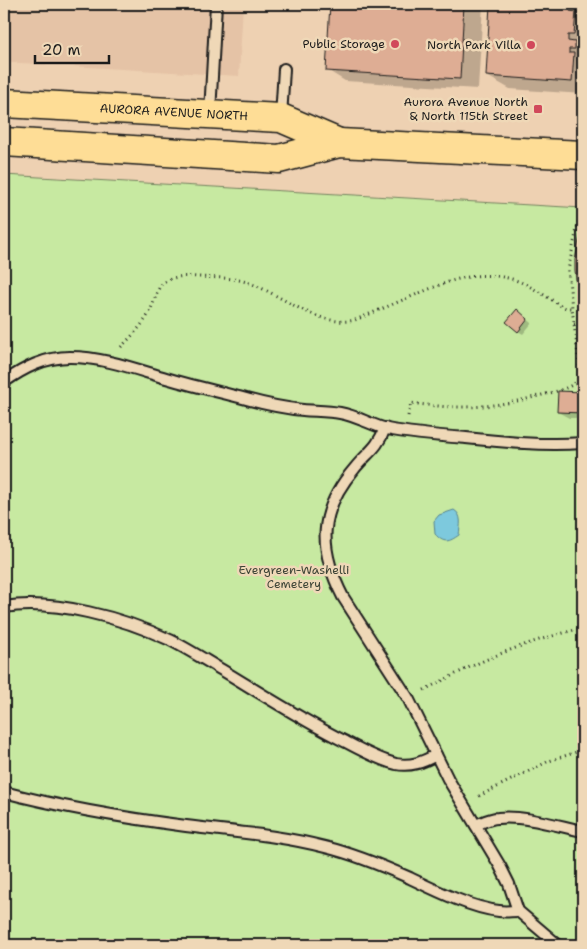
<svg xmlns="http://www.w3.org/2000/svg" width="587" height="949" font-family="'Shantell Sans',sans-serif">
  <rect width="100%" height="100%" fill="#eed1b2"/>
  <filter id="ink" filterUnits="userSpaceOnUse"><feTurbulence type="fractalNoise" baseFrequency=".02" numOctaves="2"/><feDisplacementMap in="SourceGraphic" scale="10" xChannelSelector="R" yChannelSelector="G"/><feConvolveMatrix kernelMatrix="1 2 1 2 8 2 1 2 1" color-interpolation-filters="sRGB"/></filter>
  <g filter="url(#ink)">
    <!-- built -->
    <polygon fill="#e5c3a6" points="4,4 243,4 239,76 4,62"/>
    <!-- green -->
    <polygon fill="#c7e9a1" stroke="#72825e" points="4,175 583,208 583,945 4,945"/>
    <!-- water -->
    <path fill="#7dc9dd" stroke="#568490" d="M454 510C463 515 460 526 459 535 449 542 444 544 435 534L434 521 439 515Z"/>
    <!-- shadow -->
    <g fill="#0003">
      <polygon points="331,4 483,4 478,89 345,81 327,70"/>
      <polygon points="492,4 583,4 583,94 510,89 487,76"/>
      <polygon points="583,228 583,306 580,305"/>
      <polygon points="522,314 532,323 523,334 518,331"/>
      <polygon points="559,392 583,393 583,418 569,418 558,412"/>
    </g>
    <!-- building -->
    <g fill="#dead94" stroke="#1c1c1c">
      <polygon points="330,4 464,4 460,79 326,71"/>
      <polygon points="490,4 571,4 570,11 576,12 574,35 568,35 568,41 575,42 575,49 569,49 569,53 574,53 572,82 486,76"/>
      <polygon points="582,226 583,226 583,305 579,305 575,270 575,260"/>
      <polygon points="517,309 528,319 518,332 506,322"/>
      <polygon points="580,334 583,334 583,360"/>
      <polygon points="558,391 583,392 583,413 557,412"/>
    </g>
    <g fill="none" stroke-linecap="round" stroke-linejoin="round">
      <!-- service casing -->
      <g stroke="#1c1c1c" stroke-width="14">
        <g id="service">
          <polyline points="210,113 216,4"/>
          <polyline points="281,117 284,69"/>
          <path d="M4 382C24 368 45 357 70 357 103 357 135 369 166 378 190 385 215 391 239 397 260 403 281 408 303 410 315 411 328 411 340 413 357 416 371 425 387 429 413 434 440 436 466 438 505 442 544 446 583 443"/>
          <path d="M385 428C378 448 367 453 355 468 318 511 318 548 343 597L408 698 448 779 500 866 509 884 518 911 558 945"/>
          <path d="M4 607C55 599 123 618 170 640 188 649 205 660 222 670 262 694 302 720 344 741 359 749 379 760 396 764 411 767 423 762 436 755"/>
          <path d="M4 792C64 808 125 818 186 826 233 832 279 835 325 847 354 854 383 866 410 878 435 890 471 908 499 911 505 912 511 911 518 911"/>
          <path d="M476 825C483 822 490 818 498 818 523 815 558 826 583 831"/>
        </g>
      </g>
      <!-- trunk casing -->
      <g stroke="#1c1c1c" stroke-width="31">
        <g id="trunk">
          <path id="s1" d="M4 103 281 118 339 143"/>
          <polyline points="4,142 279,159 339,143 583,155"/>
        </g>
      </g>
      <!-- path -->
      <g stroke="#1c1c1c" stroke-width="3" stroke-dasharray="1 4" stroke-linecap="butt">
        <polyline points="574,324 583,323"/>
        <path d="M121 347C131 337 141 327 148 315 153 307 157 288 162 284 173 275 186 276 199 277 217 278 235 277 252 284 283 296 320 328 355 320 375 312 395 303 415 295 450 280 480 268 518 281 533 287 547 297 561 306L566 308H572"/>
        <path d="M408 416 411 403C459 410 495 408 542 395 554 392 568 389 578 381L580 371 572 308 568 270 582 206"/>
        <path d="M424 690C444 680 463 670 483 661 515 647 549 636 583 628"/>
        <polyline points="479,796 549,761 583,750"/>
      </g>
      <!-- service -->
      <use href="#service" stroke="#efd8b7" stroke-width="10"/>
      <!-- trunk -->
      <use href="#trunk" stroke="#fedd96" stroke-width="28"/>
    </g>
  </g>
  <!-- markers -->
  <g fill="#d1495b" stroke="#efd8b7" stroke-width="2">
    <circle cx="395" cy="44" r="5"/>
    <circle cx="531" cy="45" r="5"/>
    <rect x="533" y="104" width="10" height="10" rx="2.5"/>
  </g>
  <g text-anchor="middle" stroke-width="5" stroke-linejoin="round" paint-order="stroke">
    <!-- poi labels -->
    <g font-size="12" fill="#1c1c1c" stroke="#efd8b7" text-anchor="end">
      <text x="385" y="48">Public Storage</text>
      <text x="521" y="49">North Park Villa</text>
      <text x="528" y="106">Aurora Avenue North<tspan x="528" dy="14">&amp; North 115th Street</tspan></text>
    </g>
    <!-- street labels -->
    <g font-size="12" fill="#1c1c1c" stroke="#efd8b7">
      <text dy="4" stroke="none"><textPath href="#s1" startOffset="170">AURORA AVENUE NORTH</textPath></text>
    </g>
    <!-- park labels -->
    <g font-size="12" fill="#3e4537" stroke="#efd8b7">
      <text x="294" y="574">Evergreen-Washelli<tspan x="294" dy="14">Cemetery</tspan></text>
    </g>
  </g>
  <!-- margin -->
  <rect width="587" height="949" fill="none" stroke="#efd8b7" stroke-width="20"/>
  <rect x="10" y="10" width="567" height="929" fill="none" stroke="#1c1c1c" stroke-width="2" filter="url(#ink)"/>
  <!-- scale -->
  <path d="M35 55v8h74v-8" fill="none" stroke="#1c1c1c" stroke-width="2.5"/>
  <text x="42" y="55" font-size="15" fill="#1c1c1c" stroke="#efd8b7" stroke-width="4" paint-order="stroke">20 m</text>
</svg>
